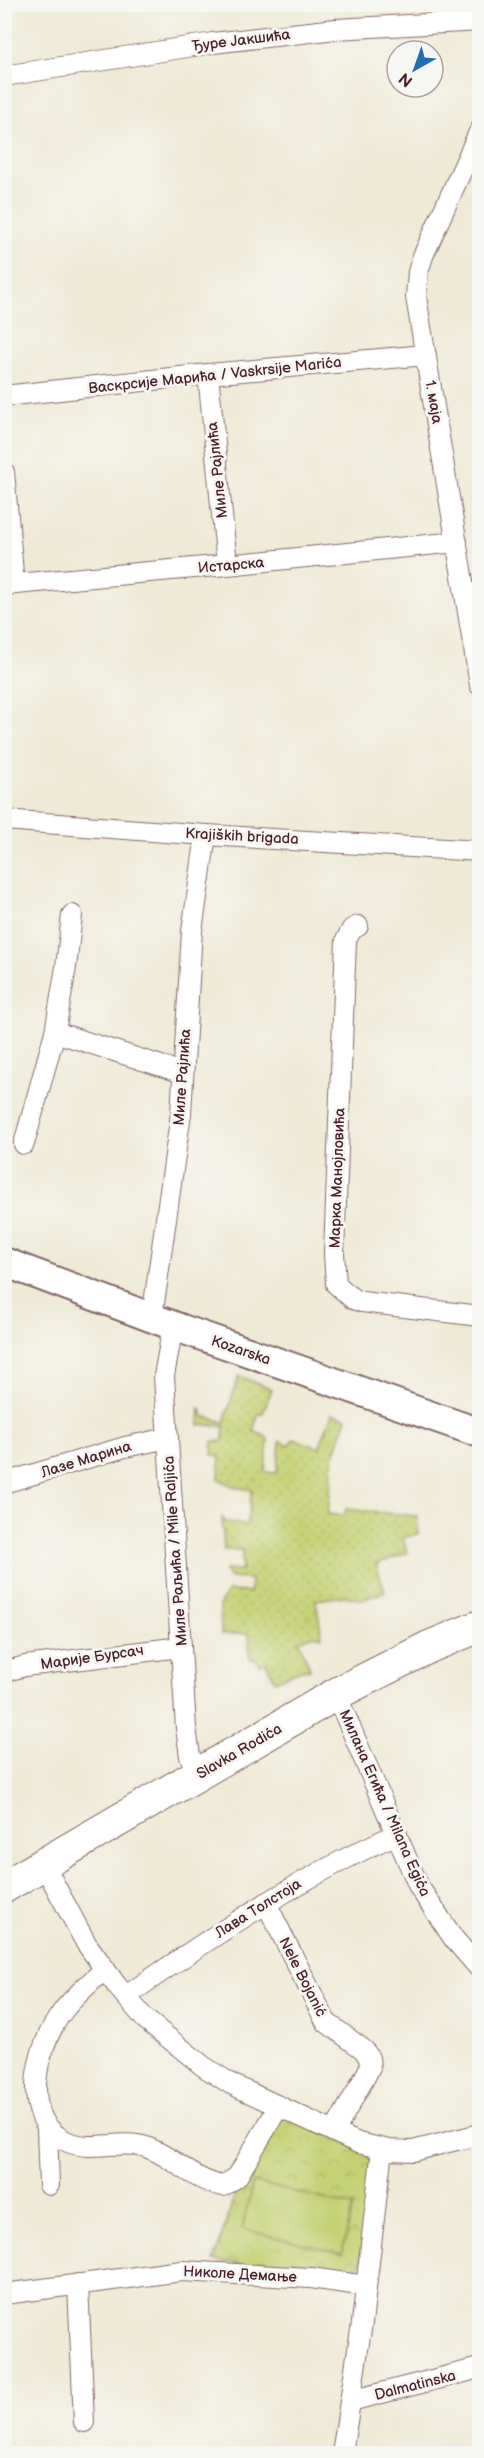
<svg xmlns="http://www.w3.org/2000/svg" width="484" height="2458" font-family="'Balsamiq Sans',sans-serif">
  <defs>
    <pattern id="grass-dots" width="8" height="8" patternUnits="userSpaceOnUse" patternTransform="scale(1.5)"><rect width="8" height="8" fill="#c4d173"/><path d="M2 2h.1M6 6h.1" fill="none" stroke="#aab364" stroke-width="1.8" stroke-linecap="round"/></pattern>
    <pattern id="park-crowns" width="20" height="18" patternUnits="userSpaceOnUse" patternTransform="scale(1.5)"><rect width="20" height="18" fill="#c4d173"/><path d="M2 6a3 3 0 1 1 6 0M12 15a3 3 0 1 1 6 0" fill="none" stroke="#aab364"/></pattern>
  </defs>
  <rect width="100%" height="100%" fill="#f6f6f2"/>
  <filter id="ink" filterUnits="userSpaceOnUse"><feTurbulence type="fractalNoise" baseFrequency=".0167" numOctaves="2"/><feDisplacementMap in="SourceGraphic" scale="12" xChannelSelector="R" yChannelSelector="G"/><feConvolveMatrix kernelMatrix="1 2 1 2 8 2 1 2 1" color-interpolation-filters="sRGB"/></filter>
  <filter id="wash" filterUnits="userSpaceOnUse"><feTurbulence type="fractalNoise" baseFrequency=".008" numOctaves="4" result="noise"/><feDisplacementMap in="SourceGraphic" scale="24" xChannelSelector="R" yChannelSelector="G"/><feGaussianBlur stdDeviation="1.35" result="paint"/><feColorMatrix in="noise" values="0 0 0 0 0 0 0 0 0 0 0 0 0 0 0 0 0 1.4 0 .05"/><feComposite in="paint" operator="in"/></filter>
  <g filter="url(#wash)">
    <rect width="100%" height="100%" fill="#efead5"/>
    <!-- grass -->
    <polygon fill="url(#grass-dots)" stroke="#87784f" stroke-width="1.5" points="239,1376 272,1389 263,1413 258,1415 253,1431 265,1436 268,1440 265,1472 277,1473 280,1441 289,1445 293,1439 319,1448 332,1414 347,1418 333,1458 328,1514 344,1516 346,1509 417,1516 418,1534 403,1538 407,1553 376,1564 385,1591 362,1600 344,1596 316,1600 322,1637 314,1635 299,1641 310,1669 301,1670 275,1681 266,1663 260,1665 257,1660 250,1659 249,1634 221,1634 220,1604 228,1591 250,1592 251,1579 229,1578 225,1570 242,1570 242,1550 224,1550 222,1518 226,1522 247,1525 252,1490 235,1487 219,1479 220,1456 212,1455 213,1441 223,1441 224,1426 199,1425 200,1407 203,1416 224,1422"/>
    <!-- park -->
    <polygon fill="url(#park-crowns)" stroke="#87784f" stroke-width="1.5" points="282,2116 365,2151 378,2173 360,2266 343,2278 214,2261 233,2200 255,2155"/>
    <!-- pitch -->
    <polygon fill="#c4d173" stroke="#87784f" stroke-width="1.5" points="253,2182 353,2206 342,2253 242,2229"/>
  </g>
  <g filter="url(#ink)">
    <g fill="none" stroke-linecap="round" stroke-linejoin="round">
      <!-- street casing -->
      <g stroke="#846666" stroke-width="22">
        <g id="street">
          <polyline points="4,76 213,43 336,29 480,21"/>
          <polyline points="480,130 423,256 418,272 416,297 480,685"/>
          <polyline points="208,374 227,565"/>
          <polyline points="4,396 208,374 426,355"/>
          <polyline points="4,472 14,584"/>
          <polyline points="4,585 227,565 457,542"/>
          <polyline points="4,820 206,835 480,851"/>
          <polyline points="358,926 352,929 346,940 334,1253 336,1284 353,1299 362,1302 480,1316"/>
          <polyline points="55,1032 183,1073"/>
          <polyline points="24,1144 55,1032 66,967 72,915"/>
          <polyline points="152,1318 181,1113 192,931 206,835"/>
          <polyline points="173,1326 164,1376 186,1728 190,1756 198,1775"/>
          <polyline points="4,1483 125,1447 168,1438"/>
          <polyline points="4,1672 25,1666 181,1647"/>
          <polyline points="336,1694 419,1887 454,1939 480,1969"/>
          <polyline points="44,1865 86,1943 117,1986 145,2019 203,2066 231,2084 358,2143 389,2150 413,2151 480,2134"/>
          <polyline points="266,1903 326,2022 364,2050 369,2058 370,2067 366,2075 334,2132"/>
          <path d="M105 1969C91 1982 75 1995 63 2011 36 2046 17 2120 68 2142 92 2152 122 2139 146 2147 173 2156 193 2181 223 2186L237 2177 279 2106"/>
          <path d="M126 1996C213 1936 300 1877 397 1834"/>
          <polyline points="47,2129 49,2185"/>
          <polyline points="78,2284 84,2422"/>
          <polyline points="4,2294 182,2271 311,2278 366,2286"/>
          <polyline points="350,2401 480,2368"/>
          <polyline points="342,2454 362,2323 382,2149"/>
        </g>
      </g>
      <!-- secondary casing -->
      <g stroke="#846666" stroke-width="32">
        <polyline id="secondary" points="4,1262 182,1329 480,1433"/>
      </g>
      <!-- primary casing -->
      <g stroke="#846666" stroke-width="34">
        <polyline id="primary" points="4,1887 336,1694 429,1647 480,1626"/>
      </g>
      <!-- street -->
      <use href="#street" stroke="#fff" stroke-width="20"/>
      <!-- secondary -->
      <use href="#secondary" stroke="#fff" stroke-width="28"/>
      <!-- primary -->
      <use href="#primary" stroke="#fff" stroke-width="32"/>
    </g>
  </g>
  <g text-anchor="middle" stroke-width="6" stroke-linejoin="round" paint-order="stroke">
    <!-- street labels -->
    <g font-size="15" fill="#4a1f2b" stroke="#f6f6f2">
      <text transform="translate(241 40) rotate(-7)" y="5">Ђуре Јакшића</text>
      <text transform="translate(215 375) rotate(-6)" y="5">Васкрсије Марића / Vaskrsije Marića</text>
      <text transform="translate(434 402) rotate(80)" y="5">1. маја</text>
      <text transform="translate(217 470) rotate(-96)" y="5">Миле Рајлића</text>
      <text transform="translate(231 565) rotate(-5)" y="5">Истарска</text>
      <text transform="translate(242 836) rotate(3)" y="5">Krajiških brigada</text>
      <text transform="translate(182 1077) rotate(-86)" y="5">Миле Рајлића</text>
      <text transform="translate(337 1178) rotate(-88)" y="5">Марка Манојловића</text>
      <text transform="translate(241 1350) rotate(19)" y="5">Kozarska</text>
      <text transform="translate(86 1459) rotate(-17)" y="5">Лазе Марина</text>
      <text transform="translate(175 1551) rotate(-94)" y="5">Миле Раљића / Mile Raljića</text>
      <text transform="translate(92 1657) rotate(-8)" y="5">Марије Бурсач</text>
      <text transform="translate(239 1751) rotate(-30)" y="5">Slavka Rodića</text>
      <text transform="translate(385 1803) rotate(66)" y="5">Милана Егића / Milana Egića</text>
      <text transform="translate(258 1908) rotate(-32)" y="5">Лава Толстоја</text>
      <text transform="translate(303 1977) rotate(63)" y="5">Nele Bojanić</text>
      <text transform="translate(240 2274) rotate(3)" y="5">Николе Демање</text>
      <text transform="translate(415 2385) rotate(-14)" y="5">Dalmatinska</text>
    </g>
  </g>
  <!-- margin -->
  <rect width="484" height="2458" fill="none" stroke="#f6f6f2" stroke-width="24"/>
  <!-- north arrow -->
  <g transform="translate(415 69) rotate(220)"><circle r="28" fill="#f6f6f2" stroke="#b1a0a2" stroke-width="1.5"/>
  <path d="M0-4.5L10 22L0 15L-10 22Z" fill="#1f6fb2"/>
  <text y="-9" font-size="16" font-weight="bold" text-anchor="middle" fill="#4a1f2b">N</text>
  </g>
</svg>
